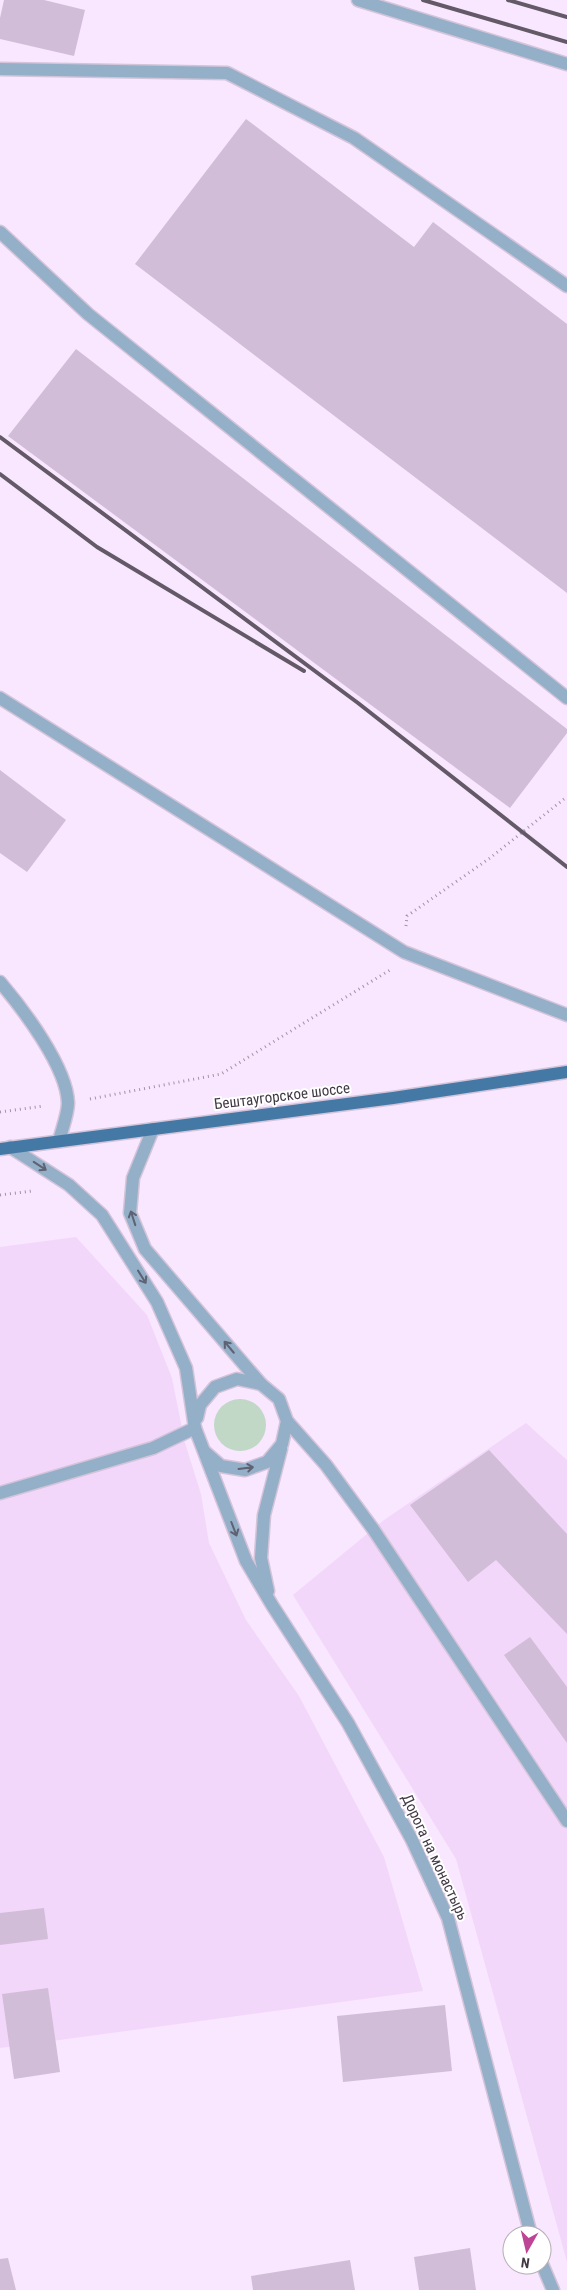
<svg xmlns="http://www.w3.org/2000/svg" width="567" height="2290" font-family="'Roboto Condensed',sans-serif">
  <rect width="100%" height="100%" fill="#f8e7fe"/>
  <!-- built -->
  <g fill="#f2d7fb">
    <polygon points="76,1237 147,1315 172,1378 185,1443 201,1494 209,1543 246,1620 299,1696 384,1857 423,1991 0,2048 0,1247"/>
    <polygon points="526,1423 567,1460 567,2262 456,1859 293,1595 384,1520"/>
  </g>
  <!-- green -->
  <circle fill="#c0d8c5" cx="240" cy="1425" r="26"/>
  <!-- building -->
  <g fill="#d2bdd9">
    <polygon points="4,0 44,0 85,10 74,56 0,39 0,18"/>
    <polygon points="246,119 414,247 433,222 567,324 567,593 135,264"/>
    <polygon points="76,349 567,729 567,733 510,808 8,436"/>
    <polygon points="0,770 66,820 27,872 0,853"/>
    <polygon points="489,1450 567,1534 567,1634 496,1560 468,1582 410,1505"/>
    <polygon points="530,1637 567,1687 567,1743 504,1655"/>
    <polygon points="44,1908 48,1939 0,1945 0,1913"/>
    <polygon points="48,1988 60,2072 14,2079 2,1994"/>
    <polygon points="445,2005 452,2071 343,2082 337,2016"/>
    <polygon points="470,2248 476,2290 419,2290 414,2257"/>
    <polygon points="8,2258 16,2290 0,2290 0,2259"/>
    <polygon points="350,2260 355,2290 253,2290 251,2276"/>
  </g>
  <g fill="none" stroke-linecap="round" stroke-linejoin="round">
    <!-- minor casing -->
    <g stroke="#d3c4d9" stroke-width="15">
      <g id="minor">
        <polyline points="358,0 567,64"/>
        <polyline points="0,69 227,73 354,138 567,286"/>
        <polyline points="0,232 88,314 567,698"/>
        <polyline points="0,698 404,952 567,1015"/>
        <path d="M0 982C23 1009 67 1067 68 1103 68 1114 62 1129 59 1141"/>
        <polyline points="153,1129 133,1178 130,1213 145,1249 261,1384"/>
        <polyline points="10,1147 69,1185 102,1215 157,1302 186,1368 195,1428 246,1561 272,1605 348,1723 412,1840 448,1918 531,2235"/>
        <polyline points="197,1418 200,1405 215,1387 237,1379 261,1384 279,1399 287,1421 282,1444 267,1462 245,1470 221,1466 205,1452"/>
        <polyline points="287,1421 326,1465 373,1529 567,1821"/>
        <polyline points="0,1493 153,1448 195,1428"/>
        <polyline points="268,1591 261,1558 264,1515 281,1449"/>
        <polyline points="542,2264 553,2290"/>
      </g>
    </g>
    <!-- major casing -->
    <g stroke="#d3c4d9" stroke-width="15">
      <polyline id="major" points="0,1149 393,1098 567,1072"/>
    </g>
    <!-- path -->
    <g stroke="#a193a5" stroke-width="3" stroke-dasharray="1 4" stroke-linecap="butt">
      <polyline points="406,926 407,916 490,858 564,799"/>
      <polyline points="90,1099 221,1074 390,970"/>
      <polyline points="0,1112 44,1106"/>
      <polyline points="0,1195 32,1191"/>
    </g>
    <!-- minor -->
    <use href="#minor" stroke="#94afc8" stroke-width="12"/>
    <!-- major -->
    <use href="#major" stroke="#4579a5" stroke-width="12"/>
    <!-- rail -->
    <g stroke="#635967" stroke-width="4">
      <polyline points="423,0 567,42"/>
      <polyline points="508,0 567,17"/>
      <polyline points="0,437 358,703 567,867"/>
      <polyline points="0,474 97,547 304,671"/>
    </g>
  </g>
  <!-- one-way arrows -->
  <defs><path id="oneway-shaft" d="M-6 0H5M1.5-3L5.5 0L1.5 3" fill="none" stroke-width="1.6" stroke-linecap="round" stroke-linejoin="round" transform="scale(1.25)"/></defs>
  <g stroke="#5e6272">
    <use href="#oneway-shaft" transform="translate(40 1166) rotate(33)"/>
    <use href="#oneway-shaft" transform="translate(133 1218) rotate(-108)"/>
    <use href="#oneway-shaft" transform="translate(142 1277) rotate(58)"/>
    <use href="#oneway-shaft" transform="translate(229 1347) rotate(-130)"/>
    <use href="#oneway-shaft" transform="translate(246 1468) rotate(-7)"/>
    <use href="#oneway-shaft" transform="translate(234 1529) rotate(69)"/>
  </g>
  <g text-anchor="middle" stroke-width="4" stroke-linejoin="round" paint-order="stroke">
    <!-- street labels -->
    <g font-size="15" fill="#413844" stroke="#fff">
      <text transform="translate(282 1096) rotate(-7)" y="5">Бештаугорское шоссе</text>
      <text transform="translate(435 1857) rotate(65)" y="5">Дорога на монастырь</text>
    </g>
  </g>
  <!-- north arrow -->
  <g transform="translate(527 2250) rotate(188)"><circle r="24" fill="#ffffff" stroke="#b3afb4"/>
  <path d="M0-4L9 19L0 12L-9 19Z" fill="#be4496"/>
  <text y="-8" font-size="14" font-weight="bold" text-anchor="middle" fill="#413844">N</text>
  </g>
</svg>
